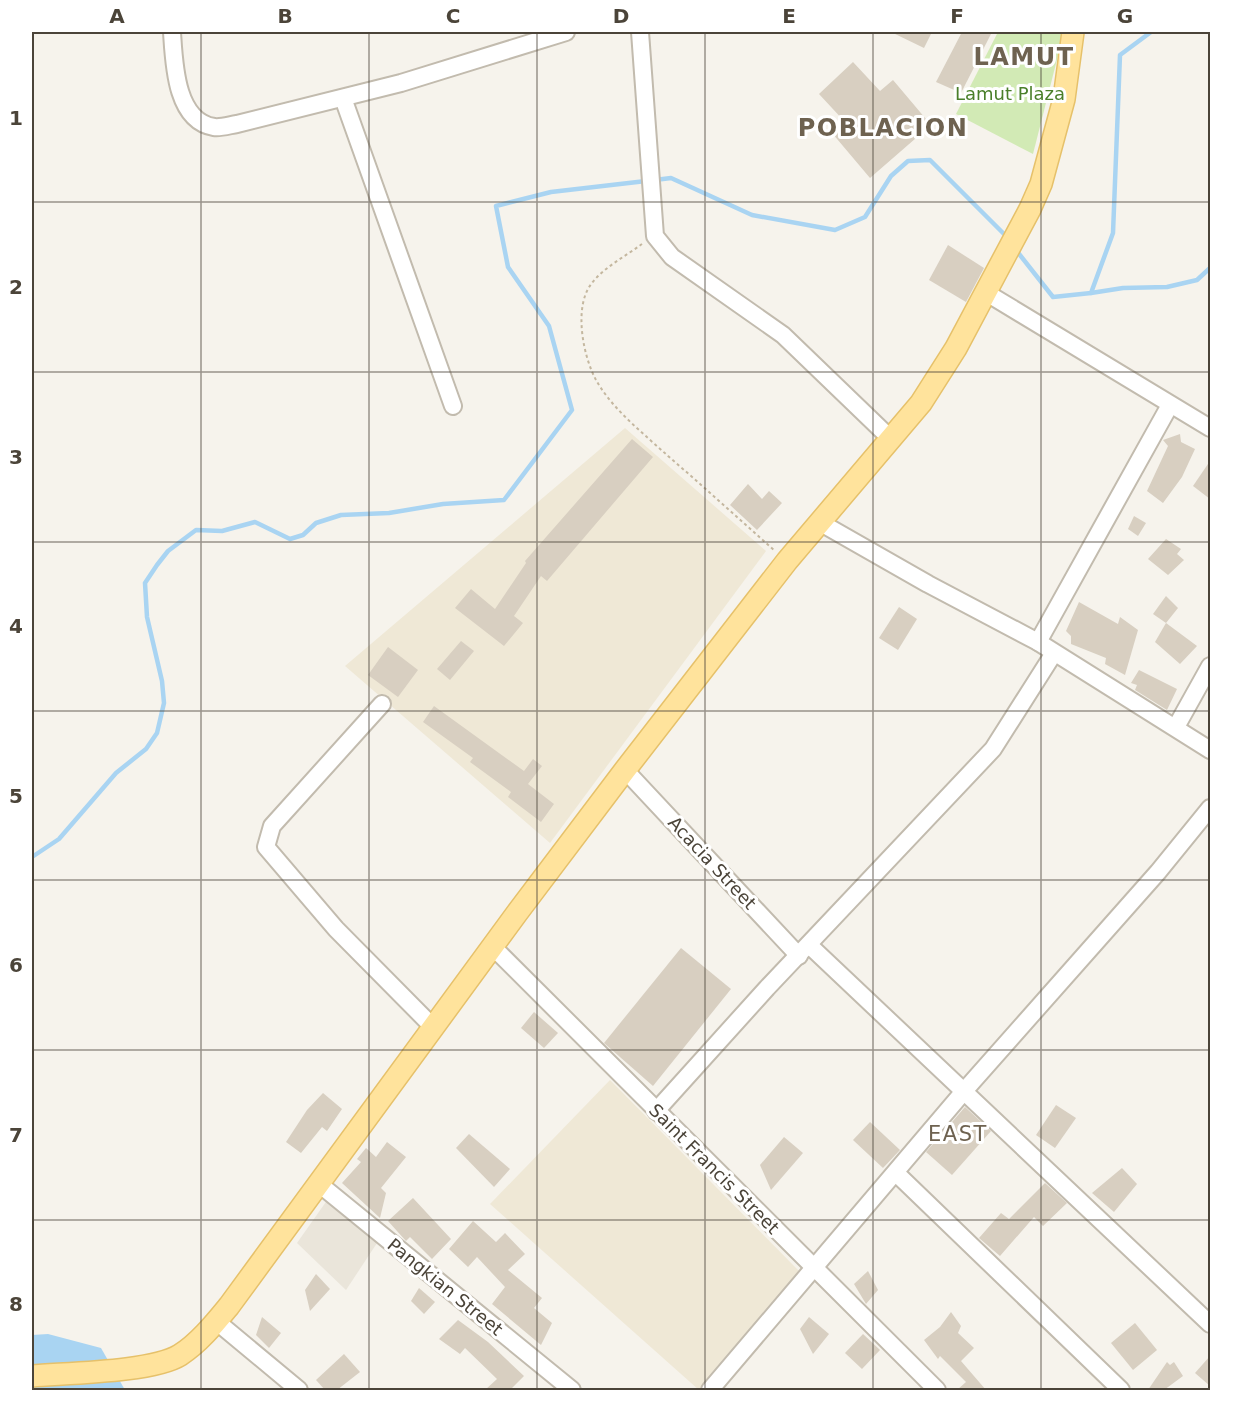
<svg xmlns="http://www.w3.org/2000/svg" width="1242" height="1422" font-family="'DejaVu Sans',sans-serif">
  <rect width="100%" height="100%" fill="#f6f3ec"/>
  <!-- residential -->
  <polygon fill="#eae5da" points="328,1199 379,1240 346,1290 297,1243"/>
  <!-- education -->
  <g fill="#efe8d6">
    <polygon points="625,428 766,551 550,843 345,666"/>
    <polygon points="610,1080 801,1273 704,1390 699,1390 490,1204"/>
  </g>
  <!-- green -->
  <polygon fill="#d2eab5" points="998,32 1064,32 1033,154 956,114"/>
  <!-- water -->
  <polygon fill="#a9d4f2" points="48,1334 101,1348 125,1390 32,1390 32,1335"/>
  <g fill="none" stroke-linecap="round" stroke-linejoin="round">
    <!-- stream -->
    <g stroke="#a9d4f2" stroke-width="4.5">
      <polyline points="655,180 671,178 752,215 835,230 865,217 891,176 908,161 930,160 1008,238"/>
      <polyline points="1016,250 1053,297 1091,293 1113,233 1120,55 1151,32"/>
      <polyline points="1091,293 1123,288 1167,287 1197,280 1210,268"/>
      <polyline points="32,857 59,839 116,773 146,749 157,733 164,703 162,681 147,617 145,583 157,565 168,551 196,530 222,531 255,522 290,539 303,535 316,523 341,515 389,513 443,504 504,500 572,410 549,326 508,267 496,206 551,192 646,181"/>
    </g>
  </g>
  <!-- building -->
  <g fill="#d8cfc1">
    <polygon points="891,32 932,32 924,48"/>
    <polygon points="962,32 992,32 961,93 936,82"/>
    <polygon points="853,62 880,91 893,80 931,125 870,178 832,133 845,122 819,94"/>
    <polygon points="948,245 984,268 966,302 929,280"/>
    <polygon points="1180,434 1181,442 1195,449 1182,477 1163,503 1147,491 1168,446 1163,440"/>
    <polygon points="632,439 653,457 547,581 541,576 514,616 523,623 504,646 455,608 471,589 495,609 526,563 525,561"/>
    <polygon points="1210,461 1210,499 1193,486"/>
    <polygon points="748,484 762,499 769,491 782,503 757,530 730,505"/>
    <polygon points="1134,516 1146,523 1138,536 1128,529"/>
    <polygon points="1166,539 1181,549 1177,554 1184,560 1168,575 1148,559"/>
    <polygon points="1166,596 1178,608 1166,623 1153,614"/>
    <polygon points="1079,602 1118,624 1120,617 1138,630 1125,675 1105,664 1106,658 1071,644 1071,636 1066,631"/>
    <polygon points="899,607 917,619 898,650 879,638"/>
    <polygon points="1166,623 1197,646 1180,664 1155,642"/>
    <polygon points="461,641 474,651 450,680 437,669"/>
    <polygon points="388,647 418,670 398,697 368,675"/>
    <polygon points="1139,670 1177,689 1167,710 1135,690 1137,685 1131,683"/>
    <polygon points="434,706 524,771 533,759 542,766 528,784 554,804 541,822 508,797 511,792 470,762 473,758 423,722"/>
    <polygon points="681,948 731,989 653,1086 604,1043"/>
    <polygon points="534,1012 558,1033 544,1048 521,1028"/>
    <polygon points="323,1093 342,1109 327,1131 322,1127 301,1153 286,1142 307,1110"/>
    <polygon points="1056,1105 1076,1118 1055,1148 1036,1135"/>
    <polygon points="965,1107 991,1131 952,1175 926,1152"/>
    <polygon points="870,1122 900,1150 883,1168 853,1140"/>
    <polygon points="469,1134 510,1169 494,1187 456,1148"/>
    <polygon points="784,1137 803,1153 771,1190 760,1165"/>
    <polygon points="387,1142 406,1157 381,1188 386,1193 380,1218 342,1183 361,1162 357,1159 366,1148 376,1157"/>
    <polygon points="1122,1168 1137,1184 1114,1212 1092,1193"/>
    <polygon points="1045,1183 1067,1203 1043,1226 1034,1217 1000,1256 979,1238 1001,1213 1009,1219"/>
    <polygon points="413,1198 451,1239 432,1259 410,1237 406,1241 388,1221"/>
    <polygon points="473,1221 496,1242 505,1233 525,1254 508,1270 542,1298 534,1308 552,1323 541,1345 492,1304 505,1287 477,1257 468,1267 449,1249"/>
    <polygon points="868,1271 878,1290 866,1304 854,1284"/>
    <polygon points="316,1274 330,1289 310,1311 305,1290"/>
    <polygon points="419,1288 435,1302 424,1314 411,1301"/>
    <polygon points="951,1312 961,1326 958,1333 974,1348 961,1361 986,1390 957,1390 966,1382 940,1356 938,1359 924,1340 940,1327"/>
    <polygon points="262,1317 281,1333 269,1348 256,1335"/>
    <polygon points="809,1317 829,1334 813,1354 800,1329"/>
    <polygon points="458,1320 488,1342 524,1376 510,1390 485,1390 497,1379 465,1348 460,1354 439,1339"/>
    <polygon points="1135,1323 1157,1350 1133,1370 1111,1343"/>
    <polygon points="863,1334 880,1350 862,1369 845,1353"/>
    <polygon points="344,1354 360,1372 337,1390 325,1390 316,1380"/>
    <polygon points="1210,1356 1210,1386 1195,1373"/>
    <polygon points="1167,1362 1170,1365 1174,1362 1183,1376 1164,1390 1148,1390"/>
  </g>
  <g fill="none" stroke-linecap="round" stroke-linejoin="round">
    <!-- minor casing -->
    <g stroke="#c2bbae" stroke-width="20">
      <g id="minor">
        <path d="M172 32C174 61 175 121 214 127 221 128 230 125 237 124L401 83 566 32"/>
        <polyline points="640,32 655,236 672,257 783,335 891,439"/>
        <polyline points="343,98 453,406"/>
        <polyline points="985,292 1210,428"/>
        <polyline points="821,523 928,584 1038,642 1210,750"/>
        <polyline points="1038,642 1170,405"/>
        <polyline points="382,704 272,826 266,847 336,929 433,1027"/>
        <polyline points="1176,727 1210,666"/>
        <polyline points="625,770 799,956"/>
        <polyline points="809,945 1210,1324"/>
        <polyline points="492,946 937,1390"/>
        <polyline points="656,1111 767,988 993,749 1054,653"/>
        <polyline points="896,1173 1121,1390"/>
        <polyline points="318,1183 572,1390"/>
        <polyline points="216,1321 299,1390"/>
        <polyline points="710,1390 965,1090 1158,872 1210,808"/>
      </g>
    </g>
    <!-- major casing -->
    <g stroke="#e6c16a" stroke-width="24">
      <path id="major" d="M32 1376C68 1373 153 1372 180 1355 199 1343 215 1323 229 1306L517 913 625 770 787 561 921 403 956 348 1030 209 1041 184 1064 99 1073 32"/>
    </g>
    <!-- path -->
    <path stroke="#c4b79f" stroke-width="2" stroke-dasharray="3 3" stroke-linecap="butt" d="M642 244C626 256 604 267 592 283 573 306 583 356 596 380 613 410 643 433 668 456 704 487 739 519 774 550"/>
    <!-- minor -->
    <use href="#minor" stroke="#fff" stroke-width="16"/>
    <!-- major -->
    <use href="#major" stroke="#ffe39c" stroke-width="21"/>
  </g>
  <!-- grid -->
  <path fill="none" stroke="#4b4439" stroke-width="1.5" stroke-opacity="0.55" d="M201 32V1390M369 32V1390M537 32V1390M705 32V1390M873 32V1390M1041 32V1390M32 202H1210M32 372H1210M32 542H1210M32 711H1210M32 880H1210M32 1050H1210M32 1220H1210"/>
  <g text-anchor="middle" stroke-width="6" stroke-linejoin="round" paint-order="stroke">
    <!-- park labels -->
    <g font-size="18" fill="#4a7f2a" stroke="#fff">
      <text x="1010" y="100">Lamut Plaza</text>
    </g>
    <!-- street labels -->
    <g font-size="18" fill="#4b4439" stroke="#fff">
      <text transform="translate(712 863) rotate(47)" y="6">Acacia Street</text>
      <text transform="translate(714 1169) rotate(45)" y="6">Saint Francis Street</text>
      <text transform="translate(445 1287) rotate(39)" y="6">Pangkian Street</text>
    </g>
    <!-- quarter labels -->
    <g font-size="21" letter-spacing="1.5" fill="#6e6250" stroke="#fff">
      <text x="958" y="1141">EAST</text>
    </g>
    <!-- district labels -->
    <g font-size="24" font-weight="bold" letter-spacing="1.5" fill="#6e6250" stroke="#fff">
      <text x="1024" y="65">LAMUT</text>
      <text x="883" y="136">POBLACION</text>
    </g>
  </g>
  <!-- border -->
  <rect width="1242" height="1422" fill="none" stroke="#ffffff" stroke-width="66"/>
  <rect x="33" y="33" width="1176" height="1356" fill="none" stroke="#4b4439" stroke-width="2"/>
  <g font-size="20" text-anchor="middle" font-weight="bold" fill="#4b4439">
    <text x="117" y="23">A</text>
    <text x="285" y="23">B</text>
    <text x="453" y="23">C</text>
    <text x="621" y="23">D</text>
    <text x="789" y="23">E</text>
    <text x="957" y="23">F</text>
    <text x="1125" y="23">G</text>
    <text x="16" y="125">1</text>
    <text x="16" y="294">2</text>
    <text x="16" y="464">3</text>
    <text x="16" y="633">4</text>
    <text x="16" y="803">5</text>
    <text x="16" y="972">6</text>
    <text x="16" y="1142">7</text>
    <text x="16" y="1311">8</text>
  </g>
</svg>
